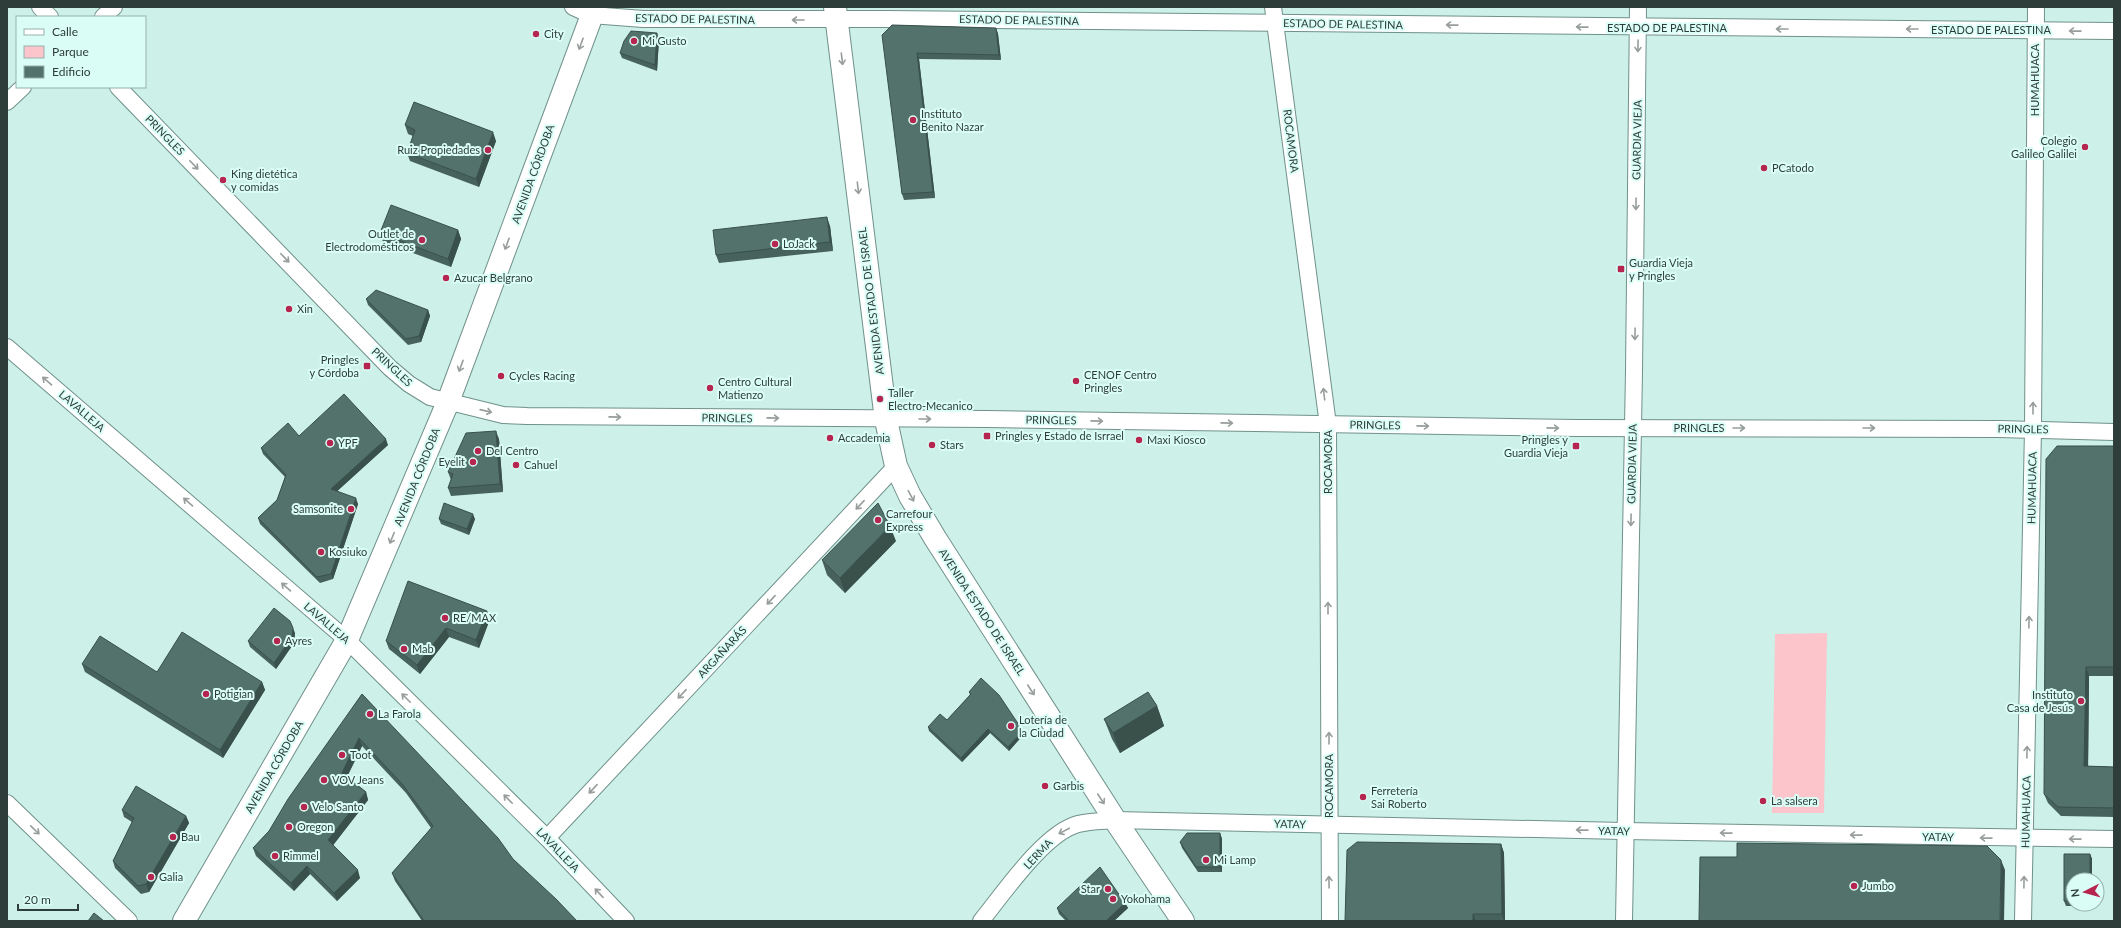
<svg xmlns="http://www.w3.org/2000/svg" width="2121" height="928" font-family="Lato,sans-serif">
  <rect width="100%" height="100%" fill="#cdf0e9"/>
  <!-- green -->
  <polygon fill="#fbc5cb" points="1827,633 1824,813 1772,813 1775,634"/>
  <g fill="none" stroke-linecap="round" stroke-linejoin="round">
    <!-- street casing -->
    <g stroke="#70918a" stroke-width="18">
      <g id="street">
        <polyline points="40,7 50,17"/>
        <polyline points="573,7 591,15 643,19 886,19 2114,31"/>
        <polyline points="1273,7 1328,425 1330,921"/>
        <polyline points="103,17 114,7"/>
        <polyline points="118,87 390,368 409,384 430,397 503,415 527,416 987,419 1577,428 1999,429 2114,432"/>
        <polyline points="7,102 23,87"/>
        <polyline points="7,347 347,640 547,838 626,921"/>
        <polyline points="7,803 129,921"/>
        <polyline points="547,838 896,466"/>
        <path d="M981 921C1003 894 1044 833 1078 824 1089 821 1103 821 1115 820L1624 831 2114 839"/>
        <polyline points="1624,921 1634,371 1638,7"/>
        <polyline points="2023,921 2033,429 2036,7"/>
      </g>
    </g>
    <!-- secondary casing -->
    <g stroke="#70918a" stroke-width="24">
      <polyline id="secondary" points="835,7 886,420 896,466 910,496 935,538 1115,820 1183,921"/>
    </g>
    <!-- primary casing -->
    <g stroke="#70918a" stroke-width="24">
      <polyline id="primary" points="184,921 347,640 448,402 595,7"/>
    </g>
    <!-- street -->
    <use href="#street" stroke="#fff" stroke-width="16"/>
    <!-- secondary -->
    <use href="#secondary" stroke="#fff" stroke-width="22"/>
    <!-- primary -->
    <use href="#primary" stroke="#fff" stroke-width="22"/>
  </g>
  <!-- wall -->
  <g fill="#47625c">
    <polygon points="892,25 996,28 998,34 1001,60 919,59 935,198 904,200 902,194"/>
    <polygon points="659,39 657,71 622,58 620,53"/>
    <polygon points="405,125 496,141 479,187 410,161 407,153 413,136 408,134"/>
    <polygon points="830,226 833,251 719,263 716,255"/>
    <polygon points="458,230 461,239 451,267 383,242 380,233"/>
    <polygon points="366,299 428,310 430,316 421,342 408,345 368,305"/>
    <polygon points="299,436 388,445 337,491 358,504 333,579 320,583 260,524 258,518 277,500 285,477 263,454 261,448"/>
    <polygon points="499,439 503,492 451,496 448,488 451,480 448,472"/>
    <polygon points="2114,446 2114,676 2089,676 2088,766 2114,767 2114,817 2061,816 2048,803 2044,794"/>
    <polygon points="439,519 475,519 469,535 441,524"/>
    <polygon points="896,541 845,593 827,575 822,560"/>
    <polygon points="490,619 479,648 449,637 420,674 389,649 386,641"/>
    <polygon points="295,633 294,643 276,669 250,647 248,641"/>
    <polygon points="82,664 262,682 265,690 223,758 85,672"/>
    <polygon points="969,692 1024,734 1009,751 990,733 962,762 929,731 928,727 947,720 970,695"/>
    <polygon points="362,694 513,859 577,921 422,921 395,881 392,873 431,828 406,793 362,746 347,777 366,792 368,800 333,845 360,878 337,901 310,874 294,891 256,856 253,848 269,831"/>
    <polygon points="1157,706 1164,726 1120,753 1112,739 1104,719"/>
    <polygon points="122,810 186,816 189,823 149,892 141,894 115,868 113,861 132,822 124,817"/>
    <polygon points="1220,833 1222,839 1222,872 1198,872 1182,848 1180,842"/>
    <polygon points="1501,844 1504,853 1505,921 1345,921"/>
    <polygon points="2064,854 2090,854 2092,859 2092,880 2073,880 2073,904 2092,904 2092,906 2066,906 2064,901"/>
    <polygon points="1125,903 1128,908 1114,921 1066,921 1059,914 1057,908"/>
  </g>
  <!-- shaded-wall -->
  <g fill="#39504b">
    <polygon points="996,28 998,34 1001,60 999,55"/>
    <polygon points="657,33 659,39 657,71 655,65"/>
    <polygon points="917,53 919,59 935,198 933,192"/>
    <polygon points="493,132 496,141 479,187 476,179"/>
    <polygon points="827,217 830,226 833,251 830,242"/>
    <polygon points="458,230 461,239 451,267 448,259"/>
    <polygon points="428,310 430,316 421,342 419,336"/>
    <polygon points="496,431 499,439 503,492 500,484"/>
    <polygon points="386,439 388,445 333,495 331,489"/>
    <polygon points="356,498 358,504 333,579 331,574"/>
    <polygon points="473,514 475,519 469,535 467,529"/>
    <polygon points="890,526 896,541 845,593 840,578"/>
    <polygon points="487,611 490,619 479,648 476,640"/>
    <polygon points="293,628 295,633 294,643 276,669 274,663"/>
    <polygon points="446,628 449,637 420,674 417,665"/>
    <polygon points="2086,667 2089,676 2088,775 2084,766"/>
    <polygon points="262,682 265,690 223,758 220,750"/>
    <polygon points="1157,706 1164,726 1120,753 1113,733"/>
    <polygon points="988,729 990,733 962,762 961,758"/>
    <polygon points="1023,731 1024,734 1009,751 1008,747"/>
    <polygon points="359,738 362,746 345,781 342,773"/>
    <polygon points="366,792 368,800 331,848 328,840"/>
    <polygon points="186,816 189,823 149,892 146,884"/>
    <polygon points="1220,833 1222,839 1222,872 1220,867"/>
    <polygon points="1501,844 1504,853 1505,921 1504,921 1502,914"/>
    <polygon points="2090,854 2092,859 2092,880 2090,880"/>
    <polygon points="2001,860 2005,870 2004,921 2000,921"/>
    <polygon points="307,866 310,874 294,891 291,883"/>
    <polygon points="358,870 360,878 337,901 334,893"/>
    <polygon points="1125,903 1128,908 1114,921 1106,921"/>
    <polygon points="1473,914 1476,921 1473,921"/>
  </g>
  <!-- building -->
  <g fill="#52726b" stroke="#39504b">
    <polygon points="892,25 996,28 999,55 917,53 933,192 902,194 882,35"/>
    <polygon points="631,31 657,33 655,65 620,53 624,41"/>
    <polygon points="414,102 493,132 476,179 407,153 415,130 405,125"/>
    <polygon points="391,205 458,230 448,259 380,233"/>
    <polygon points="827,217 830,242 716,255 713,230"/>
    <polygon points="376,290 428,310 419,336 406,339 366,299"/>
    <polygon points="344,394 386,439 331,489 356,498 331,574 317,577 258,518 277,500 286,475 261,448 288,423 299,436"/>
    <polygon points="496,431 500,484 448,488 453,474 448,472 466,433"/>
    <polygon points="2057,446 2114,446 2114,667 2086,667 2084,766 2114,767 2114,808 2058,807 2044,794 2046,459"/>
    <polygon points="444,503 473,514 467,529 439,519"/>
    <polygon points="878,503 890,526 840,578 822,560"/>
    <polygon points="408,581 487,611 476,640 446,628 417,665 386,641"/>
    <polygon points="274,608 290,621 293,628 292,637 274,663 248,641"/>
    <polygon points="182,632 262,682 220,750 82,664 100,636 157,672"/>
    <polygon points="981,678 999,695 1023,731 1008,747 988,729 961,758 928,727 940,714 947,720 971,694 969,692"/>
    <polygon points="1148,692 1157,706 1113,733 1104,719"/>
    <polygon points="362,694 498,838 513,859 556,899 577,921 424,921 392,873 433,826 403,785 359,738 342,773 366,792 328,840 358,870 334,893 307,866 291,883 253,848 269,831 288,799"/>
    <polygon points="136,786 186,816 146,884 138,886 113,861 134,818 122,810"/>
    <polygon points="1187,833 1220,833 1220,867 1196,867 1180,842"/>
    <polygon points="1357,842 1501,844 1502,914 1473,914 1473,921 1345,921 1347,850"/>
    <polygon points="1737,843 1987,846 2001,860 2000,921 1699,921 1700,857 1737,857"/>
    <polygon points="2064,854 2090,854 2090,880 2073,880 2073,901 2064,901"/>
    <polygon points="1100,867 1125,903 1106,921 1069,921 1057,908"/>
    <polygon points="94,913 104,921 88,921"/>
  </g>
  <!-- one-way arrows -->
  <defs><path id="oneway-shaft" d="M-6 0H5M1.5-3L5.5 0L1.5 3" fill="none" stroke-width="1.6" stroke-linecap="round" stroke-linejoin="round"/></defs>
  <g stroke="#979e9c">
    <use href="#oneway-shaft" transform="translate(798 20) rotate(-180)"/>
    <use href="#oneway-shaft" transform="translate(1452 25) rotate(-179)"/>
    <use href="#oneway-shaft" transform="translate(1582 27) rotate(-179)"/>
    <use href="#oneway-shaft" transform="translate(1782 29) rotate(-180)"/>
    <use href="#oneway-shaft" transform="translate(1912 29) rotate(-180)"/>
    <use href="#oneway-shaft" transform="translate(2075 31) rotate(-179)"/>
    <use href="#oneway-shaft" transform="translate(581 44) rotate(110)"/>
    <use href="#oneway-shaft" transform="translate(1638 46) rotate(91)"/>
    <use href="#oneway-shaft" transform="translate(842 59) rotate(83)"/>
    <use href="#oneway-shaft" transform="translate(194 165) rotate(46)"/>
    <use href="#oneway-shaft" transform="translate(858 188) rotate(83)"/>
    <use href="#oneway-shaft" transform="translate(1636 204) rotate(91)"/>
    <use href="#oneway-shaft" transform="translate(507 244) rotate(110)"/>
    <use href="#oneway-shaft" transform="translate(285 258) rotate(46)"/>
    <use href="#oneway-shaft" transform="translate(1635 334) rotate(91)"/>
    <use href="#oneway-shaft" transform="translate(461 366) rotate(110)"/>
    <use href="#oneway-shaft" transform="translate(47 381) rotate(-139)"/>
    <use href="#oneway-shaft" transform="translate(1324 394) rotate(-97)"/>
    <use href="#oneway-shaft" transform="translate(2033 408) rotate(-90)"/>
    <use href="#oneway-shaft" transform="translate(486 411) rotate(13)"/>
    <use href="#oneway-shaft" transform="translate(615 417) rotate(1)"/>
    <use href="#oneway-shaft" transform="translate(773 418) rotate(1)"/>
    <use href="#oneway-shaft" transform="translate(925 419)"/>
    <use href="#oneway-shaft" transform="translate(1097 421) rotate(1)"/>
    <use href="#oneway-shaft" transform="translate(1227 423) rotate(1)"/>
    <use href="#oneway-shaft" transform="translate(1423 426) rotate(1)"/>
    <use href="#oneway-shaft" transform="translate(1553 428) rotate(1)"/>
    <use href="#oneway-shaft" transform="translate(1739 428)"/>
    <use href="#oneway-shaft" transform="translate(1869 428)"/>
    <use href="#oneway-shaft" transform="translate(911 496) rotate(62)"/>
    <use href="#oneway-shaft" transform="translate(188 502) rotate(-139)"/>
    <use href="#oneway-shaft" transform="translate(860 505) rotate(133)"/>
    <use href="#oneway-shaft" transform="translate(1631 520) rotate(91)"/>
    <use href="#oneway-shaft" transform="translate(392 538) rotate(112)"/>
    <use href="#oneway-shaft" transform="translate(286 587) rotate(-139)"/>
    <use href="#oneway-shaft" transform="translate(771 600) rotate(133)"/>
    <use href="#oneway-shaft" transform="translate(1328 608) rotate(-90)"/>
    <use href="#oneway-shaft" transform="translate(2029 622) rotate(-89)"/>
    <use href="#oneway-shaft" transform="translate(1031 690) rotate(57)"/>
    <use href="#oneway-shaft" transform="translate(682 694) rotate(133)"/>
    <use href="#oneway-shaft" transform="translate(406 698) rotate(-135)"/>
    <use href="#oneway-shaft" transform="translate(1329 738) rotate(-90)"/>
    <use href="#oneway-shaft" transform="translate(2027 752) rotate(-89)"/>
    <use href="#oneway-shaft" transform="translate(593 789) rotate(133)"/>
    <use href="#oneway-shaft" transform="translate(508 799) rotate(-135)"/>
    <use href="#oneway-shaft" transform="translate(1101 799) rotate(57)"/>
    <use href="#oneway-shaft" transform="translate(35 830) rotate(44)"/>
    <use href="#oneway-shaft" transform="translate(1582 830) rotate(-179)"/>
    <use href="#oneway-shaft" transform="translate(1064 831) rotate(152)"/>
    <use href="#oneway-shaft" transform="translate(1726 833) rotate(-179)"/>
    <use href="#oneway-shaft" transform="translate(1856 835) rotate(-179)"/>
    <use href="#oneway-shaft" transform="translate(1986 838) rotate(-179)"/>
    <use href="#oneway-shaft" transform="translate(2075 839) rotate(-179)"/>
    <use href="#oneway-shaft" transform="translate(1329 882) rotate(-91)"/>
    <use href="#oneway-shaft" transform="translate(2024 882) rotate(-89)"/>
    <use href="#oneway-shaft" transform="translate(599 893) rotate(-133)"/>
  </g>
  <!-- markers -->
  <g fill="#b6254f" stroke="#dafef6" stroke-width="1.5">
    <circle cx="536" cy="34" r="4"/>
    <circle cx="634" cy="41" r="4"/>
    <circle cx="913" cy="120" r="4"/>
    <circle cx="2085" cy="147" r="4"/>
    <circle cx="488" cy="150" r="4"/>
    <circle cx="1764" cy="168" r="4"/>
    <circle cx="223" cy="180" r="4"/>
    <circle cx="422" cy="240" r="4"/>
    <circle cx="775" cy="244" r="4"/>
    <rect x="1617" y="265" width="8" height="8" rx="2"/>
    <circle cx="446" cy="278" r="4"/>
    <circle cx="289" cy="309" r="4"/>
    <rect x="363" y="362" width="8" height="8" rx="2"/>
    <circle cx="501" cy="376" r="4"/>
    <circle cx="1076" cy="381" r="4"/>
    <circle cx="710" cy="388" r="4"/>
    <circle cx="880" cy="399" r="4"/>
    <rect x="983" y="432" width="8" height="8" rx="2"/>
    <circle cx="830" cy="438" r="4"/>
    <circle cx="1139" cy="440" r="4"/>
    <circle cx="330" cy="443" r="4"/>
    <circle cx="932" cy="445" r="4"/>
    <rect x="1572" y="442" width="8" height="8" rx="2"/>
    <circle cx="478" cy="451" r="4"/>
    <circle cx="473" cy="462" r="4"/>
    <circle cx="516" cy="465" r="4"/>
    <circle cx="351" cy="509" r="4"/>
    <circle cx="878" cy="520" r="4"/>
    <circle cx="321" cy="552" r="4"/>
    <circle cx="445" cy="618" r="4"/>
    <circle cx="277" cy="641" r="4"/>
    <circle cx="404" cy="649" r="4"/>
    <circle cx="206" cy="694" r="4"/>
    <circle cx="2081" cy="701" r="4"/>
    <circle cx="370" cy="714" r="4"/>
    <circle cx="1011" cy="726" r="4"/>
    <circle cx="342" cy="755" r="4"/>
    <circle cx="324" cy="780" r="4"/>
    <circle cx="1045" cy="786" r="4"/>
    <circle cx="1363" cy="797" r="4"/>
    <circle cx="1763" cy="801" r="4"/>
    <circle cx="304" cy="807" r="4"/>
    <circle cx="289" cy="827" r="4"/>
    <circle cx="173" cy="837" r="4"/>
    <circle cx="275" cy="856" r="4"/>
    <circle cx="1206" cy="860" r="4"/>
    <circle cx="151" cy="877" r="4"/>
    <circle cx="1854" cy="886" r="4"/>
    <circle cx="1108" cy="889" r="4"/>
    <circle cx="1113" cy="899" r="4"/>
  </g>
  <g text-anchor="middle" stroke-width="4" stroke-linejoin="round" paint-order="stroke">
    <!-- street labels -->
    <g font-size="11" fill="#2f3d3a" stroke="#dafef6">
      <text transform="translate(695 19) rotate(1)" y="4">ESTADO DE PALESTINA</text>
      <text transform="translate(1019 20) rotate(1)" y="4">ESTADO DE PALESTINA</text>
      <text transform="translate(1343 24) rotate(1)" y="4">ESTADO DE PALESTINA</text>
      <text x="1667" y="32">ESTADO DE PALESTINA</text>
      <text x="1991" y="34">ESTADO DE PALESTINA</text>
      <text transform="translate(2035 80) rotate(-90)" y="4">HUMAHUACA</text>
      <text transform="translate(165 135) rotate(46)" y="4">PRINGLES</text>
      <text transform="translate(1637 140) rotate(-89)" y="4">GUARDIA VIEJA</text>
      <text transform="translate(1291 141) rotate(83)" y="4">ROCAMORA</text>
      <text transform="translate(533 174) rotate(-70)" y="4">AVENIDA CÓRDOBA</text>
      <text transform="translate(871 301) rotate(-97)" y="4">AVENIDA ESTADO DE ISRAEL</text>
      <text transform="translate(392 367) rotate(43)" y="4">PRINGLES</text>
      <text transform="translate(82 411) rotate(41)" y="4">LAVALLEJA</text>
      <text transform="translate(727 418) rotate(1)" y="4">PRINGLES</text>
      <text transform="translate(1051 420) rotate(1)" y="4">PRINGLES</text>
      <text transform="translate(1375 425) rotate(1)" y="4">PRINGLES</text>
      <text x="1699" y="432">PRINGLES</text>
      <text transform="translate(2023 429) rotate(1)" y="4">PRINGLES</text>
      <text transform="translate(1328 462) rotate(-90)" y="4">ROCAMORA</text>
      <text transform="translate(1632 464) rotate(-89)" y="4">GUARDIA VIEJA</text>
      <text transform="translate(417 477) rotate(-68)" y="4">AVENIDA CÓRDOBA</text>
      <text transform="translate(2032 488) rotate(-89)" y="4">HUMAHUACA</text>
      <text transform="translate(982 612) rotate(57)" y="4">AVENIDA ESTADO DE ISRAEL</text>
      <text transform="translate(327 623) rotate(41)" y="4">LAVALLEJA</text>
      <text transform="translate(722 652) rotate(-47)" y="4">ARGAÑARÁS</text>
      <text transform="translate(274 767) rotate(-60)" y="4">AVENIDA CÓRDOBA</text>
      <text transform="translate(1329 786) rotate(-90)" y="4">ROCAMORA</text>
      <text transform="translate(2026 812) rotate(-89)" y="4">HUMAHUACA</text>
      <text transform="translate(1290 824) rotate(2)" y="4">YATAY</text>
      <text transform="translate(1614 831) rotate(1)" y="4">YATAY</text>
      <text transform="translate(1938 837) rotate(1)" y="4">YATAY</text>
      <text transform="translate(558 850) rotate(46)" y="4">LAVALLEJA</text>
      <text transform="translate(1038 854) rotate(-47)" y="4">LERMA</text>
    </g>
    <!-- poi labels -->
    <g font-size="11" fill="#2f3d3a" stroke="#dafef6" text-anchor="start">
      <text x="544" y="38">City</text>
      <text x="642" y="45">Mi Gusto</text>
      <text x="921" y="118">Instituto<tspan x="921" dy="13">Benito Nazar</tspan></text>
      <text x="2077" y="145" text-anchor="end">Colegio<tspan x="2077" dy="13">Galileo Galilei</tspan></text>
      <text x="480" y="154" text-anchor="end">Ruiz Propiedades</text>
      <text x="1772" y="172">PCatodo</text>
      <text x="231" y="178">King dietética<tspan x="231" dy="13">y comidas</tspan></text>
      <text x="414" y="238" text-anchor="end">Outlet de<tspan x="414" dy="13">Electrodomésticos</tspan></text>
      <text x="783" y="248">LoJack</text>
      <text x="1629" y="267">Guardia Vieja<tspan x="1629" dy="13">y Pringles</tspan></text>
      <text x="454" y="282">Azucar Belgrano</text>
      <text x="297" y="313">Xin</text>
      <text x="359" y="364" text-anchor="end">Pringles<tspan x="359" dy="13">y Córdoba</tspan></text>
      <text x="1084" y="379">CENOF Centro<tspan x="1084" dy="13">Pringles</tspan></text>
      <text x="509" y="380">Cycles Racing</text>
      <text x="718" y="386">Centro Cultural<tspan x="718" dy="13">Matienzo</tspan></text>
      <text x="888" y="397">Taller<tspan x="888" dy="13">Electro-Mecanico</tspan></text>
      <text x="995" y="440">Pringles y Estado de Isrrael</text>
      <text x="838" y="442">Accademia</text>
      <text x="1147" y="444">Maxi Kiosco</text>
      <text x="1568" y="444" text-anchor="end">Pringles y<tspan x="1568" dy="13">Guardia Vieja</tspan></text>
      <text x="338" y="447">YPF</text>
      <text x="940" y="449">Stars</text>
      <text x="486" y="455">Del Centro</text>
      <text x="465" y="466" text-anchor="end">Eyelit</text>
      <text x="524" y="469">Cahuel</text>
      <text x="343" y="513" text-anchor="end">Samsonite</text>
      <text x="886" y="518">Carrefour<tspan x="886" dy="13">Express</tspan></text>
      <text x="329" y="556">Kosiuko</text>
      <text x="453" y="622">RE/MAX</text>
      <text x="285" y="645">Ayres</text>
      <text x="412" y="653">Mab</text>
      <text x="214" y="698">Potigian</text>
      <text x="2073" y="699" text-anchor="end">Instituto<tspan x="2073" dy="13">Casa de Jesús</tspan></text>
      <text x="378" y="718">La Farola</text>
      <text x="1019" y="724">Lotería de<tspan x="1019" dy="13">la Ciudad</tspan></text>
      <text x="350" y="759">Toot</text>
      <text x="332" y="784">VOV Jeans</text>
      <text x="1053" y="790">Garbis</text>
      <text x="1371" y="795">Ferretería<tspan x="1371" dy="13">Sai Roberto</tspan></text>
      <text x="1771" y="805">La salsera</text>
      <text x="312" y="811">Velo Santo</text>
      <text x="297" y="831">Oregon</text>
      <text x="181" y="841">Bau</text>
      <text x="283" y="860">Rimmel</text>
      <text x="1214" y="864">Mi Lamp</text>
      <text x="159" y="881">Galia</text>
      <text x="1862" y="890">Jumbo</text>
      <text x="1100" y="893" text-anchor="end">Star</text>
      <text x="1121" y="903">Yokohama</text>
    </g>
  </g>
  <!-- border -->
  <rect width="2121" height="928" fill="none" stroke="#2f3d3a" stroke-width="16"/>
  <!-- legend -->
  <rect x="16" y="16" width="130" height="72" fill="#dafef6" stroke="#96b1ab"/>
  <rect x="24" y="29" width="20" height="6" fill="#ffffff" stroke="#96b1ab"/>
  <text x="52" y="36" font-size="12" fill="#2f3d3a">Calle</text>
  <rect x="24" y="46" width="20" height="12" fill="#fbc5cb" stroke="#96b1ab"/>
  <text x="52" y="56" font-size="12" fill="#2f3d3a">Parque</text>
  <rect x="24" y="66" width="20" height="12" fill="#52726b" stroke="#96b1ab"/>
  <text x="52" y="76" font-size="12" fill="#2f3d3a">Edificio</text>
  <!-- north arrow -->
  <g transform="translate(2085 892) rotate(264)"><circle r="19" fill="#dafef6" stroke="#96b1ab"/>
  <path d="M0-3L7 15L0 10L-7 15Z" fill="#b6254f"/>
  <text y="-6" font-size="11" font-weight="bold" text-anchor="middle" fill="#2f3d3a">N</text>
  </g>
  <!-- scale -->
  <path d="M18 904v6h60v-6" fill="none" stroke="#2f3d3a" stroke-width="2"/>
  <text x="24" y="904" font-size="12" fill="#2f3d3a" stroke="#dafef6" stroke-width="3" paint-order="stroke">20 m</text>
</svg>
